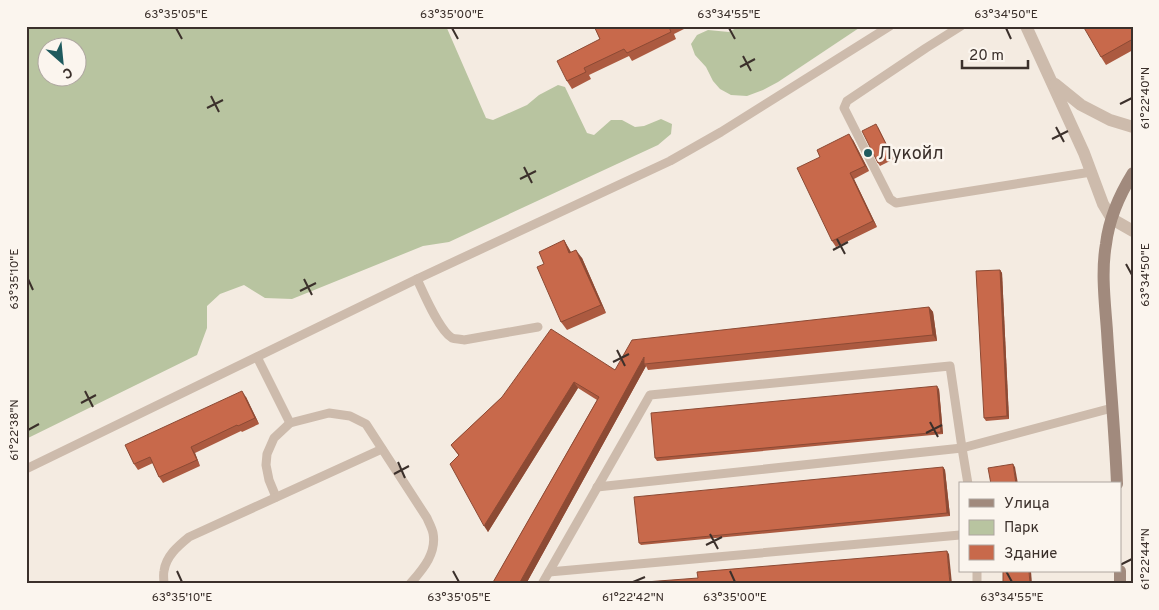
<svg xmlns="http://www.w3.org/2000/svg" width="1159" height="610" font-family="Overpass,sans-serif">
  <rect width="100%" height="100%" fill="#f4ebe1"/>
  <!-- green -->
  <g fill="#b8c4a0" fill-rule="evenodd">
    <path d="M26 26H446L486 118 493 120 527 105 539 95 558 85 565 87 587 133 594 135 611 120H622L635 127 644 126 661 119 672 124 671 134 658 145 449 242 423 246 292 299 265 298 244 285 220 294 207 306V328L197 355 26 439ZM48 48H78V78H48Z"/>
    <polygon points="740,26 862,26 778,82 763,90 747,96 731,95 720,89 713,81 706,67 695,55 691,44 697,35 708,30 729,32"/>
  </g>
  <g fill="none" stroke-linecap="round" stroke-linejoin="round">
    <!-- service -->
    <g stroke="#cdbbac" stroke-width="9">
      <polyline points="961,26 926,48 847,101 844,108 890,199 896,203 1091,172"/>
      <path d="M417 279C424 294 439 330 452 338 455 339 460 339 464 340L538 327"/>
      <polyline points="257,357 290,423"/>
      <polyline points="26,469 417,279 670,161 721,132 890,26"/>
      <polyline points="597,487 962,448 968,484"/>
      <path d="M276 497 269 480 266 465 267 454 274 438 290 423 329 413 350 416 366 424 427 518C429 523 432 528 433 533 437 554 422 570 410 584"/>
      <polyline points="977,571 977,584"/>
      <polyline points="549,572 960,535"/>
      <path d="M164 584C164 580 163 575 164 571 166 556 178 546 189 537L382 449"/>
      <polyline points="542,584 650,395 950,366 962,448 1112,408"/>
    </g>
    <!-- minor -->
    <g stroke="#cdbbac" stroke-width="12">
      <polyline points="1026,26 1084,153 1103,204 1112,219 1133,231"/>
      <polyline points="1055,84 1081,105 1110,120 1133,127"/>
    </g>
    <!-- secondary -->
    <g stroke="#a18a7d" stroke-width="12">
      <path d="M1117 484C1115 433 1110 382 1107 331 1105 303 1101 272 1106 244 1109 219 1120 194 1133 173"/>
      <polyline points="1120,571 1120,584"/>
    </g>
  </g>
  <!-- wall -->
  <g fill="#ac5a40">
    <polygon points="594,26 690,26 674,34 676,39 632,61 629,56 589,75 591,79 572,89 567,81 600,39"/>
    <polygon points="1133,26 1133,50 1106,65 1101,57"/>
    <polygon points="878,127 894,159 880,166 878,163"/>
    <polygon points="853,140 869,171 854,179 877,227 836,247 832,241"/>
    <polygon points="564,240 571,252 582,258 606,313 567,330 561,322 544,264"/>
    <polygon points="1000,270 1002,273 1009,419 986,421 984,418"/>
    <polygon points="929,307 933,312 937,341 648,370 646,366 526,584 492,584 597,400 578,388 488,532 459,456 451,445 502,397 615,370"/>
    <polygon points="939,389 943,434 657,461 655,458"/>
    <polygon points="246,397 259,424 242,432 241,431 195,453 200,466 163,483 159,477 153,463 138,470 134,464"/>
    <polygon points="943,467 945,470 950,516 641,545 639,543"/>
  </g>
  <!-- shaded-wall -->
  <g fill="#8c4a34">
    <polygon points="849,134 853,140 869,171 865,166"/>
    <polygon points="850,173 854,179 877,227 873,221"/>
    <polygon points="564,240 569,249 575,261 569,253"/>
    <polygon points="576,250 582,258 606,313 601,305"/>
    <polygon points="1000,270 1002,273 1009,419 1007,416"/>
    <polygon points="929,307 933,312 937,341 933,335"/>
    <polygon points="644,357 644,364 646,366 526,584 519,584"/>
    <polygon points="574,382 578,388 488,532 484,526"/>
    <polygon points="937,386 939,389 943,434 941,432"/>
    <polygon points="242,391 246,397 259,424 255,418"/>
    <polygon points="191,447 195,453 200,466 197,460"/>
    <polygon points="1013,464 1015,467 1018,484 1016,484"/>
    <polygon points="943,467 945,470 950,516 947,513"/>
    <polygon points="947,551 949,554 952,584 950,584"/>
    <polygon points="1029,571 1031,571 1032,584 1030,584"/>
  </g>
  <!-- building -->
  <g fill="#c8694b" stroke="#8c4a34">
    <polygon points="594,26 670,26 669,27 671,32 627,53 624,49 584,68 586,72 567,81 557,61 600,39"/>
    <polygon points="1083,26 1133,26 1133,39 1101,57"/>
    <polygon points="876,124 892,156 878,163 862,131"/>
    <polygon points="849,134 865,166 850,173 873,221 832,241 797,168 820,157 817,150"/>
    <polygon points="564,240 569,253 576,250 601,305 561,322 537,267 544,264 539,252"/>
    <polygon points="1000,270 1007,416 984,418 976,271"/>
    <polygon points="929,307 933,335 644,364 644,357 519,584 492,584 599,397 574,382 484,526 450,464 459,455 451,445 502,397 551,329 615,370 632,340"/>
    <polygon points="937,386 941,432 655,458 651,413"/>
    <polygon points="242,391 255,418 238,426 237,425 191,447 197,460 159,477 150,457 134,464 125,445"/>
    <polygon points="1013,464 1016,484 991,484 988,468"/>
    <polygon points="943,467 947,513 639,543 634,497"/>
    <polygon points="947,551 950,584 619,584 698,578 697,572"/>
    <polygon points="1003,571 1029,571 1030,584 1003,584"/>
  </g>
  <!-- ticks -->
  <path fill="none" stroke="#3b302b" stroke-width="2" d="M176 28 182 39M452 28 458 39M729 28 735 39M1006 28 1011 39M743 56 751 71M740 67 755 59M211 96 219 112M1120 104 1132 98M207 108 223 100M1056 127 1064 142M1052 139 1068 131M524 167 532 183M520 179 536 171M837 239 845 254M833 250 848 242M1126 264 1132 275M28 279 33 290M304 279 312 295M300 291 316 283M617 350 625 366M613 362 629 354M85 391 93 407M81 403 96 395M930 422 938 437M28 430 39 424M926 433 942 425M398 462 405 478M394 474 409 466M710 534 718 549M706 545 722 537M1120 565 1132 559M177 571 182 582M453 571 459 582M730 571 735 582M1006 571 1012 582M633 582 645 577"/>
  <!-- markers -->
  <circle fill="#1f5a5e" stroke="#fbf5ee" stroke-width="2" cx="868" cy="153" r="5"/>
  <g text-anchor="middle" stroke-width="5" stroke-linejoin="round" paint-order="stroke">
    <!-- poi labels -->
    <g font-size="18" fill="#3b302b" stroke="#fbf5ee" text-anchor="start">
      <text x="878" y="159">Лукойл</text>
    </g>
  </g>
  <!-- border -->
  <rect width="1159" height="610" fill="none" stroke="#fbf5ee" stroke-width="55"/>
  <!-- legend -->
  <rect x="959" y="482" width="162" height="90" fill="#fbf5ee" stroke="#aea6a0"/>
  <rect x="969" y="499" width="25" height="8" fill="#a18a7d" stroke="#aea6a0"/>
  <text x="1004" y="508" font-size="15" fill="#3b302b">Улица</text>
  <rect x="969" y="520" width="25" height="15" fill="#b8c4a0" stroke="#aea6a0"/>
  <text x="1004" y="532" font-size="15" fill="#3b302b">Парк</text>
  <rect x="969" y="545" width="25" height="15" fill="#c8694b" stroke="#aea6a0"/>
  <text x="1004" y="558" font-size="15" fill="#3b302b">Здание</text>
  <!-- north arrow -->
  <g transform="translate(62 62) rotate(153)"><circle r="24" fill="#fbf5ee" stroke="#aea6a0"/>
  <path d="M0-4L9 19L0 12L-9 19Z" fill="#1f5a5e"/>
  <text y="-8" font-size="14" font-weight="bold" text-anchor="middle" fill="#3b302b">С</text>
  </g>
  <!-- scale -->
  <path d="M962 60v8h66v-8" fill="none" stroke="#3b302b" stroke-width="2.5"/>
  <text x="969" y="60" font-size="15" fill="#3b302b" stroke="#fbf5ee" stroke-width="4" paint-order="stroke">20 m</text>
  <rect x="28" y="28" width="1104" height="554" fill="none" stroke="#3b302b" stroke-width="2"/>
  <g font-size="12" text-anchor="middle" fill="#3b302b">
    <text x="176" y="18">63°35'05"E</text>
    <text x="452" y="18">63°35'00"E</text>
    <text x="729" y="18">63°34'55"E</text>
    <text x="1006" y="18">63°34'50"E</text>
    <text transform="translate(1145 98) rotate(-90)" y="4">61°22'40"N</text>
    <text transform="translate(1145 275) rotate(-90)" y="4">63°34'50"E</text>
    <text transform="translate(14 279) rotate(-90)" y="4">63°35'10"E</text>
    <text transform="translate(14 430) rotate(-90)" y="4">61°22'38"N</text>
    <text transform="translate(1145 559) rotate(-90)" y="4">61°22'44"N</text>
    <text x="182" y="601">63°35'10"E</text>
    <text x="459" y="601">63°35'05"E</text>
    <text x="633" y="601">61°22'42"N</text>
    <text x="735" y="601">63°35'00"E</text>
    <text x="1012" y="601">63°34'55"E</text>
  </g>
</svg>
